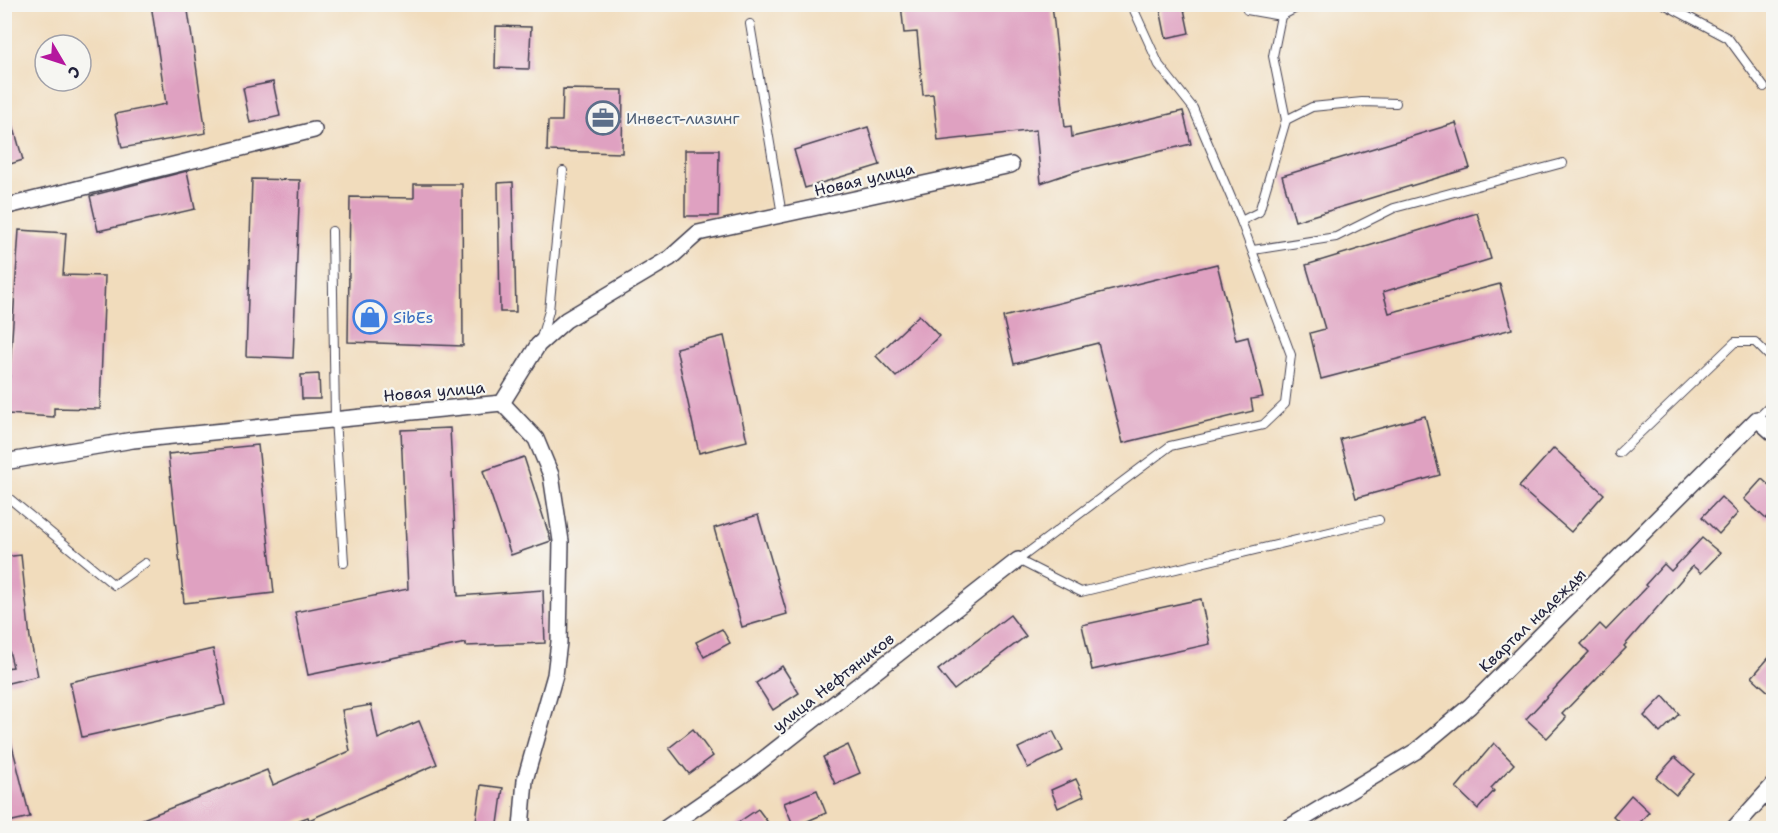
<svg xmlns="http://www.w3.org/2000/svg" width="1778" height="833" font-family="'Shantell Sans',sans-serif">
  <rect width="100%" height="100%" fill="#f6f6f2"/>
  <filter id="ink" filterUnits="userSpaceOnUse"><feTurbulence type="fractalNoise" baseFrequency=".0167" numOctaves="2"/><feDisplacementMap in="SourceGraphic" scale="12" xChannelSelector="R" yChannelSelector="G"/><feConvolveMatrix kernelMatrix="1 2 1 2 8 2 1 2 1" color-interpolation-filters="sRGB"/></filter>
  <filter id="wash" filterUnits="userSpaceOnUse"><feTurbulence type="fractalNoise" baseFrequency=".008" numOctaves="4" result="noise"/><feDisplacementMap in="SourceGraphic" scale="24" xChannelSelector="R" yChannelSelector="G"/><feGaussianBlur stdDeviation="1.35" result="paint"/><feColorMatrix in="noise" values="0 0 0 0 0 0 0 0 0 0 0 0 0 0 0 0 0 1.4 0 .05"/><feComposite in="paint" operator="in"/></filter>
  <g filter="url(#wash)">
    <rect width="100%" height="100%" fill="#f1dcbc"/>
    <g id="blocks">
      <!-- building -->
      <g fill="#dfa1c1">
        <polygon points="151,4 187,4 206,133 122,148 115,114 166,104"/>
        <polygon points="901,4 1052,4 1065,127 1071,126 1072,137 1183,111 1191,144 1076,171 1041,183 1036,130 938,141 933,94 923,95 917,32 904,33"/>
        <polygon points="1159,4 1183,4 1189,33 1166,38"/>
        <polygon points="496,26 531,27 529,69 495,68"/>
        <polygon points="273,82 280,116 250,123 243,88"/>
        <polygon points="563,89 623,90 622,153 547,151 548,121 562,121"/>
        <polygon points="8,107 23,160 4,166 4,108"/>
        <polygon points="1456,123 1470,168 1295,221 1282,176"/>
        <polygon points="868,127 880,165 805,188 794,150"/>
        <polygon points="685,150 719,150 718,216 685,216"/>
        <polygon points="187,171 195,209 98,231 90,196"/>
        <polygon points="252,179 300,180 293,358 246,356"/>
        <polygon points="513,182 516,312 500,312 498,183"/>
        <polygon points="414,184 462,184 463,346 348,342 350,197 414,198"/>
        <polygon points="1477,213 1491,259 1383,292 1389,313 1500,284 1512,329 1321,379 1310,333 1325,329 1306,265"/>
        <polygon points="19,230 66,233 63,275 105,276 100,409 54,408 54,417 7,414"/>
        <polygon points="1217,264 1236,340 1248,337 1263,397 1251,399 1253,411 1123,443 1098,343 1014,364 1003,317"/>
        <polygon points="919,315 939,336 896,377 876,356"/>
        <polygon points="724,336 747,441 699,453 676,348"/>
        <polygon points="319,374 320,399 302,399 301,375"/>
        <polygon points="1425,416 1440,475 1356,498 1340,439"/>
        <polygon points="450,428 458,596 543,590 545,643 466,646 466,643 308,675 295,612 408,589 401,430"/>
        <polygon points="258,445 274,593 184,603 168,454"/>
        <polygon points="1554,448 1604,494 1571,532 1519,487"/>
        <polygon points="524,457 551,541 511,555 483,471"/>
        <polygon points="1762,479 1773,489 1773,510 1766,519 1744,499"/>
        <polygon points="1721,497 1738,513 1719,534 1702,517"/>
        <polygon points="758,515 787,614 742,627 714,528"/>
        <polygon points="1702,538 1720,553 1701,573 1693,566 1624,646 1626,648 1562,714 1566,718 1547,738 1526,719 1589,652 1581,644 1600,624 1606,630 1647,587 1645,585 1664,564 1671,571"/>
        <polygon points="21,555 30,638 38,676 4,684 4,668 13,667 4,629 4,557"/>
        <polygon points="1201,599 1210,644 1092,670 1082,625"/>
        <polygon points="1010,615 1026,636 954,690 938,670"/>
        <polygon points="722,629 730,643 704,657 696,642"/>
        <polygon points="213,649 225,705 82,737 70,682"/>
        <polygon points="1773,653 1773,696 1752,677"/>
        <polygon points="782,666 799,693 773,710 756,683"/>
        <polygon points="1663,696 1679,714 1660,733 1644,716"/>
        <polygon points="371,705 378,739 419,721 437,764 309,820 308,817 278,828 120,828 267,770 273,785 350,751 342,710"/>
        <polygon points="693,729 713,756 689,774 669,748"/>
        <polygon points="1053,731 1063,751 1028,768 1018,748"/>
        <polygon points="9,734 30,817 4,823 4,735"/>
        <polygon points="1494,743 1514,764 1491,788 1494,791 1478,809 1456,788"/>
        <polygon points="848,745 860,773 835,784 823,757"/>
        <polygon points="1675,757 1694,774 1676,795 1656,778"/>
        <polygon points="1076,779 1084,796 1058,808 1051,790"/>
        <polygon points="481,785 503,788 498,824 476,821"/>
        <polygon points="817,790 826,813 794,827 784,803"/>
        <polygon points="1631,795 1649,812 1635,828 1626,828 1613,816"/>
        <polygon points="758,809 772,828 730,828"/>
      </g>
    </g>
  </g>
  <g filter="url(#ink)">
    <use href="#blocks" fill-opacity="0" stroke="#413e4e" stroke-width="1.5"/>
    <g fill="none" stroke-linecap="round" stroke-linejoin="round">
      <!-- lane casing -->
      <g stroke="#413e4e" stroke-width="10">
        <g id="lane">
          <polyline points="1304,4 1281,16 1273,56 1286,120 1259,212 1241,221 1291,355 1285,404 1263,425 1170,446 1018,560 1081,592 1379,520"/>
          <polyline points="1664,4 1728,38 1764,87"/>
          <polyline points="1134,10 1159,65 1193,108 1241,221"/>
          <polyline points="1247,10 1281,16"/>
          <polyline points="750,24 782,215"/>
          <polyline points="1286,120 1312,107 1362,102 1396,103"/>
          <polyline points="332,231 335,418 344,563"/>
          <polyline points="1253,250 1336,237 1394,208 1563,163"/>
          <polyline points="540,341 549,311 563,171"/>
          <polyline points="1757,419 1774,402"/>
          <polyline points="1619,453 1735,342 1755,342 1774,361"/>
          <polyline points="4,494 114,585 145,563"/>
        </g>
      </g>
      <!-- street casing -->
      <g stroke="#413e4e" stroke-width="18">
        <g id="street">
          <polyline points="4,207 314,130"/>
          <polyline points="502,403 536,439 551,475 561,541 559,642 555,675 525,780 521,828"/>
          <polyline points="4,462 133,440 502,403 538,345 566,320 670,258 698,233 1011,165"/>
          <polyline points="666,828 747,772 1018,560"/>
          <polyline points="1288,828 1416,751 1470,706 1757,419 1774,434"/>
          <polyline points="1734,828 1774,784"/>
        </g>
      </g>
      <!-- lane -->
      <use href="#lane" stroke="#fff" stroke-width="8"/>
      <!-- street -->
      <use href="#street" stroke="#fff" stroke-width="15"/>
    </g>
  </g>
  <!-- icons -->
  <defs>
    <g id="office-ring" transform="scale(1.725)"><circle r="9.5" fill="#f6f6f2" stroke="#5c6f8a" stroke-width="1.5"/><path d="M-6-3h4V-5.5h4V-3h4V5H-6ZM-1-4.5V-3h2v-1.5ZM-6 0V1H6V0Z" fill="#5c6f8a"/></g>
    <g id="shop-ring" transform="scale(1.725)"><circle r="9.5" fill="#f6f6f2" stroke="#3f7fe0" stroke-width="1.5"/><path d="M-5-2.5h2.3a2.7 3.5 0 0 1 5.4 0H5L5.5 6h-11ZM-1.5-2.5h3a1.5 2.3 0 0 0-3 0Z" fill="#3f7fe0"/></g>
  </defs>
  <g fill-rule="evenodd">
    <use href="#office-ring" x="603" y="118"/>
    <use href="#shop-ring" x="370" y="317"/>
  </g>
  <g text-anchor="middle" stroke-width="4.5" stroke-linejoin="round" paint-order="stroke">
    <!-- service labels -->
    <g font-size="16" fill="#4e5e75" stroke="#f6f6f2" text-anchor="start">
      <text x="626" y="124">Инвест-лизинг</text>
    </g>
    <!-- street labels -->
    <g font-size="16" fill="#22223b" stroke="#f6f6f2">
      <text transform="translate(864 179) rotate(-13)" y="6">Новая улица</text>
      <text transform="translate(434 391) rotate(-5)" y="6">Новая улица</text>
      <text transform="translate(1532 620) rotate(-44)" y="6">Квартал надежды</text>
      <text transform="translate(833 682) rotate(-38)" y="6">улица Нефтяников</text>
    </g>
    <!-- shop labels -->
    <g font-size="16" fill="#366cbe" stroke="#f6f6f2" text-anchor="start">
      <text x="393" y="323">SibEs</text>
    </g>
  </g>
  <!-- margin -->
  <rect width="1778" height="833" fill="none" stroke="#f6f6f2" stroke-width="24"/>
  <!-- north arrow -->
  <g transform="translate(63 63) rotate(129)"><circle r="28" fill="#f6f6f2" stroke="#a1a1a9" stroke-width="1.5"/>
  <path d="M0-4.5L10 22L0 15L-10 22Z" fill="#b5179e"/>
  <text y="-9" font-size="16" font-weight="bold" text-anchor="middle" fill="#22223b">С</text>
  </g>
</svg>
